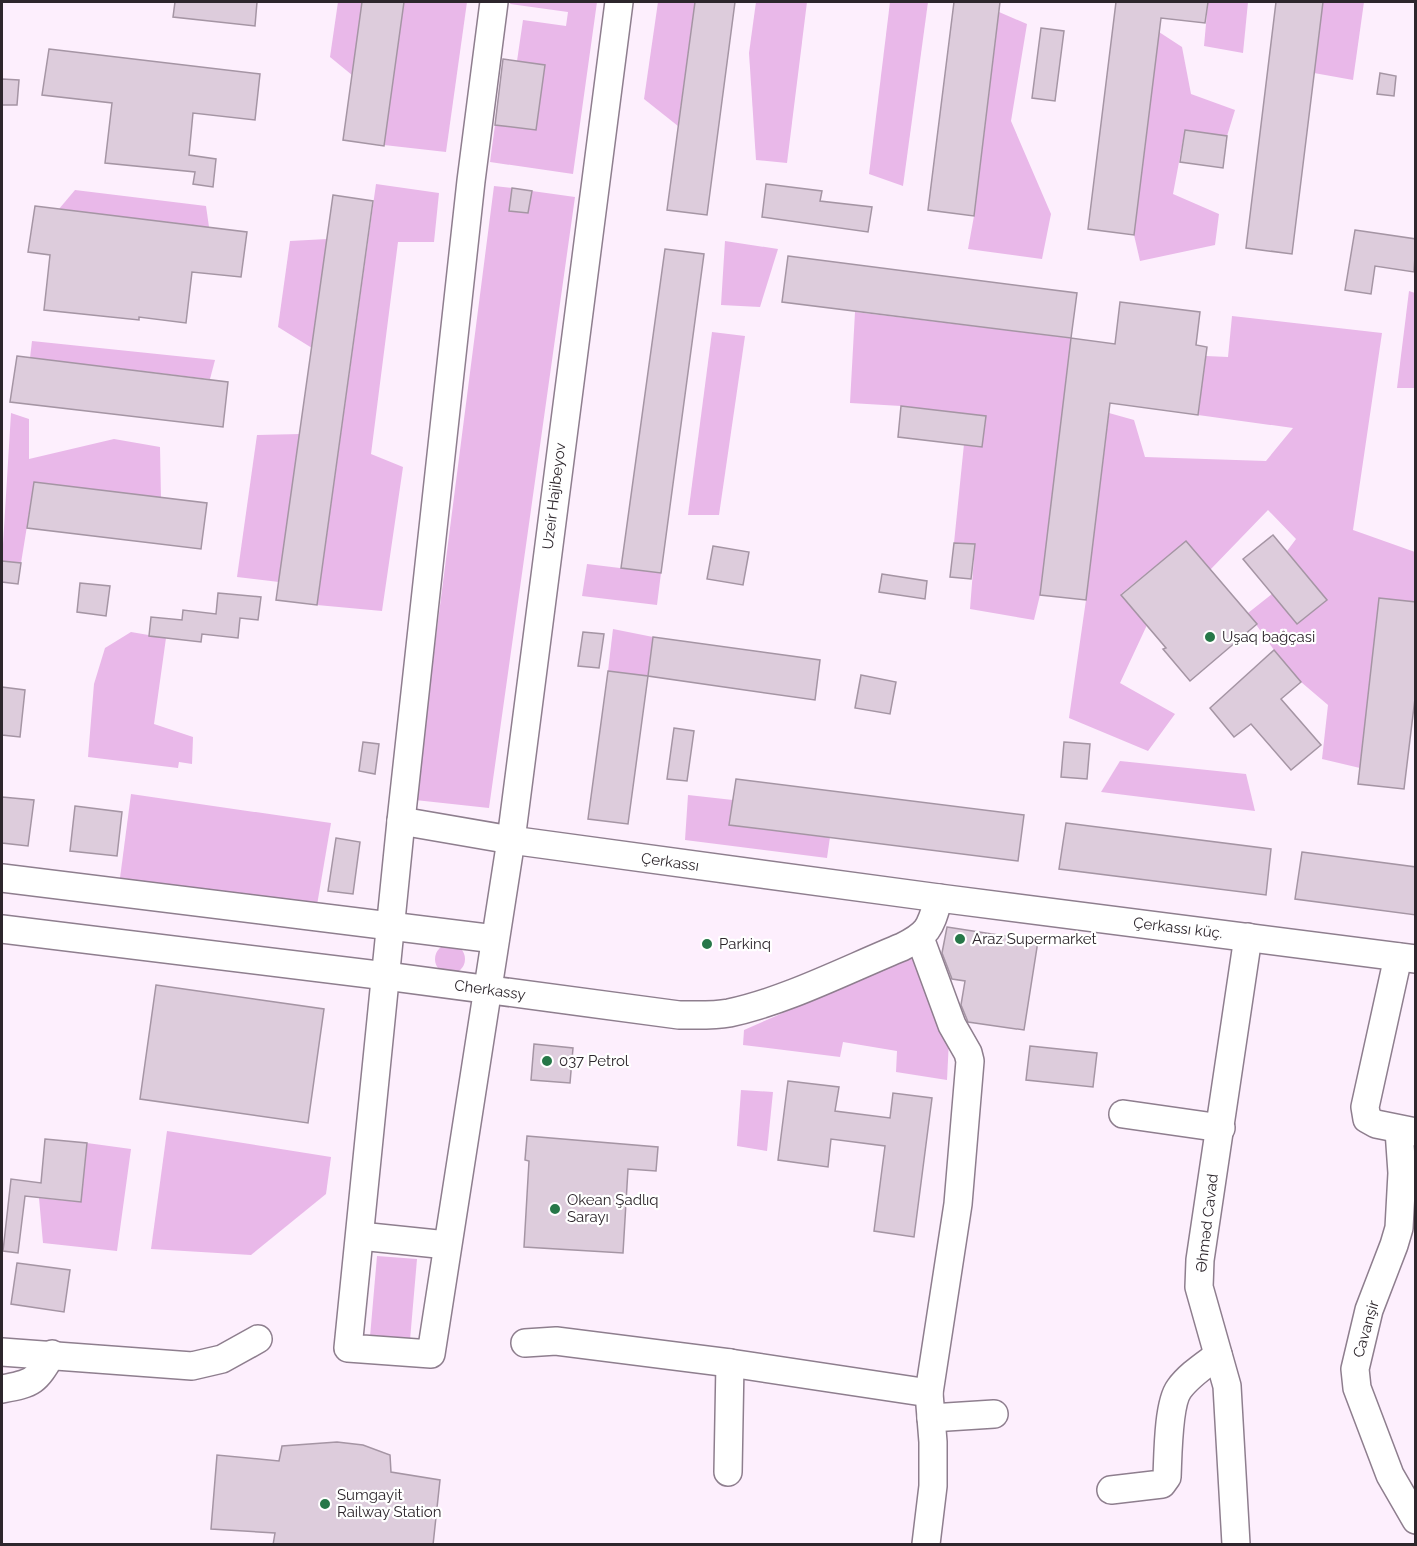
<svg xmlns="http://www.w3.org/2000/svg" width="1417" height="1546" font-family="Raleway,sans-serif">
  <rect width="100%" height="100%" fill="#fdeffd"/>
  <!-- green -->
  <g fill="#e9b8e9">
    <polygon points="338,2 362,2 352,75 330,57"/>
    <polygon points="404,2 467,2 446,152 384,145"/>
    <polygon points="511,2 597,2 573,174 490,162 495,125 536,130 517,61 523,20 566,26 568,12 510,4"/>
    <polygon points="658,2 695,2 678,126 644,99"/>
    <polygon points="756,2 807,2 787,163 756,160 749,53"/>
    <polygon points="890,2 928,2 903,186 869,174"/>
    <polygon points="1208,2 1248,2 1243,53 1204,46"/>
    <polygon points="1323,2 1364,2 1353,80 1314,73"/>
    <polygon points="999,12 1027,24 1011,121 1051,214 1042,259 968,249 974,216"/>
    <polygon points="1159,32 1182,47 1191,94 1235,110 1227,136 1185,130 1173,194 1219,214 1215,245 1140,261 1134,235"/>
    <polygon points="376,184 439,193 434,242 398,242 371,454 403,467 382,611 317,605"/>
    <polygon points="494,186 512,188 510,211 528,213 532,191 575,197 489,808 415,800"/>
    <polygon points="75,190 206,206 209,227 59,209"/>
    <polygon points="327,239 312,348 278,327 290,241"/>
    <polygon points="725,241 778,249 760,307 721,305"/>
    <polygon points="1409,291 1415,293 1415,388 1397,388"/>
    <polygon points="855,312 1071,338 1040,595 1034,620 970,609 975,545 954,543 964,444 982,446 986,416 901,406 850,403"/>
    <polygon points="1232,316 1382,333 1353,530 1415,552 1415,602 1379,598 1360,768 1322,759 1328,705 1301,682 1274,650 1248,613 1272,594 1297,624 1327,600 1287,551 1296,539 1268,510 1210,570 1186,541 1121,594 1147,625 1120,683 1175,714 1148,751 1069,718 1086,600 1109,413 1134,420 1145,457 1266,461 1293,428 1198,415 1206,356 1228,357"/>
    <polygon points="712,332 745,336 719,515 688,515"/>
    <polygon points="32,341 215,360 210,379 30,358"/>
    <polygon points="11,413 29,419 29,459 114,439 160,447 161,498 34,483 21,563 2,561"/>
    <polygon points="300,434 279,582 237,577 257,435"/>
    <polygon points="587,564 661,573 657,605 582,596"/>
    <polygon points="613,629 653,637 648,676 608,671"/>
    <polygon points="131,632 166,638 154,724 193,737 192,764 179,762 178,768 88,757 94,684 105,648"/>
    <polygon points="1120,761 1246,774 1255,811 1101,792"/>
    <polygon points="131,794 331,823 317,905 120,878"/>
    <polygon points="688,795 733,800 729,825 830,837 827,858 685,840"/>
    <circle cx="450" cy="959" r="15"/>
    <polygon points="915,955 949,1040 947,1080 896,1072 897,1051 843,1042 840,1057 743,1045 744,1030"/>
    <polygon points="741,1090 773,1092 767,1151 737,1146"/>
    <polygon points="167,1131 331,1157 326,1194 251,1255 151,1249"/>
    <polygon points="87,1143 131,1149 117,1251 43,1243 39,1198 81,1202"/>
    <polygon points="377,1256 417,1259 410,1340 370,1337"/>
  </g>
  <!-- building -->
  <g fill="#ddccdc" stroke="#a595a4" stroke-width="1.5">
    <polygon points="175,2 257,2 255,26 173,17"/>
    <polygon points="362,2 404,2 384,146 343,140"/>
    <polygon points="695,2 735,2 707,215 667,210"/>
    <polygon points="954,2 1000,2 974,216 928,210"/>
    <polygon points="1116,2 1208,2 1205,23 1161,18 1134,235 1088,229"/>
    <polygon points="1276,2 1323,2 1292,254 1246,248"/>
    <polygon points="1041,28 1064,31 1055,101 1032,98"/>
    <polygon points="49,49 260,74 255,120 193,113 189,155 216,159 213,187 193,184 195,172 105,163 112,103 42,95"/>
    <polygon points="503,59 545,65 536,130 495,125"/>
    <polygon points="1380,73 1396,76 1394,96 1377,94"/>
    <polygon points="2,79 19,80 17,105 2,105"/>
    <polygon points="1185,130 1227,136 1223,168 1180,162"/>
    <polygon points="766,184 822,191 820,201 872,207 868,232 762,217"/>
    <polygon points="512,188 532,191 528,213 509,211"/>
    <polygon points="333,195 373,201 317,605 276,600"/>
    <polygon points="35,206 247,232 241,277 192,272 186,323 139,317 139,320 44,310 50,255 28,252"/>
    <polygon points="1355,230 1416,239 1414,272 1375,266 1371,294 1345,290"/>
    <polygon points="665,249 704,254 661,573 621,568"/>
    <polygon points="788,256 1077,293 1071,338 782,302"/>
    <polygon points="1120,302 1200,312 1196,345 1207,347 1198,415 1110,403 1086,600 1040,595 1071,338 1115,344"/>
    <polygon points="17,356 228,382 223,427 10,402"/>
    <polygon points="901,406 986,416 982,447 898,437"/>
    <polygon points="34,482 207,503 201,549 27,528"/>
    <polygon points="1273,535 1327,600 1297,624 1243,559"/>
    <polygon points="1186,541 1257,624 1190,681 1163,649 1166,648 1121,595"/>
    <polygon points="954,543 975,544 971,579 950,577"/>
    <polygon points="713,546 749,552 743,585 707,579"/>
    <polygon points="2,561 21,563 18,584 2,582"/>
    <polygon points="882,574 927,581 925,599 879,592"/>
    <polygon points="80,583 110,586 106,616 77,612"/>
    <polygon points="218,593 261,597 258,620 240,618 238,638 202,634 201,642 149,636 151,617 182,620 183,610 216,614"/>
    <polygon points="1379,598 1416,602 1416,690 1404,789 1358,784"/>
    <polygon points="583,632 604,634 599,668 578,666"/>
    <polygon points="653,637 820,660 815,700 648,676"/>
    <polygon points="1274,650 1301,682 1281,699 1321,745 1291,770 1251,724 1234,737 1210,708"/>
    <polygon points="608,671 648,676 628,824 588,819"/>
    <polygon points="861,675 896,682 890,714 855,708"/>
    <polygon points="2,687 25,690 20,737 2,735"/>
    <polygon points="674,728 694,731 687,781 667,779"/>
    <polygon points="363,742 379,744 375,774 359,771"/>
    <polygon points="1064,742 1090,744 1087,779 1061,777"/>
    <polygon points="736,779 1024,815 1018,861 729,825"/>
    <polygon points="2,797 34,800 28,846 2,843"/>
    <polygon points="75,806 122,812 117,856 70,851"/>
    <polygon points="1066,823 1271,849 1266,895 1059,869"/>
    <polygon points="336,838 360,842 353,894 328,891"/>
    <polygon points="1302,852 1416,867 1416,915 1295,899"/>
    <polygon points="947,927 1038,941 1024,1030 968,1022 961,1005 965,981 952,979 942,953"/>
    <polygon points="156,985 324,1009 308,1123 140,1099"/>
    <polygon points="534,1044 573,1048 570,1083 531,1080"/>
    <polygon points="1030,1046 1097,1053 1093,1087 1026,1080"/>
    <polygon points="788,1081 839,1087 835,1111 890,1118 893,1093 932,1098 914,1237 874,1231 885,1146 831,1139 828,1167 778,1160"/>
    <polygon points="527,1136 658,1147 656,1171 628,1169 623,1253 524,1247 529,1161 525,1160"/>
    <polygon points="45,1139 87,1143 81,1202 25,1196 18,1253 3,1251 11,1179 41,1183"/>
    <polygon points="17,1263 70,1270 64,1312 11,1304"/>
    <polygon points="337,1442 363,1445 390,1455 391,1472 440,1480 433,1545 273,1545 275,1533 211,1529 217,1455 279,1461 282,1446"/>
  </g>
  <g fill="none" stroke-linecap="round" stroke-linejoin="round">
    <!-- minor casing -->
    <g stroke="#8e7e8e" stroke-width="30">
      <g id="minor">
        <polyline points="494,2 471,181 401,821 348,1348 431,1354 511,840 619,2"/>
        <polyline points="401,821 511,840 939,898 1416,959"/>
        <polyline points="2,878 495,939"/>
        <path d="M2 929 386 976 679 1015C696 1015 713 1016 729 1013 786 1001 848 969 902 947 930 933 930 927 939 898"/>
        <polyline points="920,938 952,1025 968,1053 970,1061 958,1204 929,1393"/>
        <polyline points="1398,957 1365,1107 1367,1119 1376,1124 1416,1132"/>
        <polyline points="1123,1114 1221,1128"/>
        <polyline points="1399,1130 1402,1173 1399,1228 1394,1245 1369,1310 1355,1369 1357,1388 1390,1475 1416,1520"/>
        <polyline points="360,1236 447,1245"/>
        <polyline points="525,1343 556,1341 730,1363 929,1393 933,1442 933,1486 926,1544"/>
        <polyline points="2,1352 192,1366 222,1359 258,1339"/>
        <path d="M2 1389C34 1383 35 1382 52 1354"/>
        <polyline points="931,1418 994,1414"/>
        <polyline points="728,1472 730,1363"/>
        <path d="M1111 1490 1162 1484 1167 1477C1168 1456 1168 1404 1179 1389 1189 1375 1205 1365 1218 1355"/>
        <polyline points="1236,1544 1227,1386 1199,1287 1200,1260 1248,937"/>
      </g>
    </g>
    <!-- minor -->
    <use href="#minor" stroke="#fff" stroke-width="27"/>
  </g>
  <!-- markers -->
  <g fill="#267748" stroke="#fff" stroke-width="2">
    <circle cx="1210" cy="637" r="6"/>
    <circle cx="960" cy="939" r="6"/>
    <circle cx="707" cy="944" r="6"/>
    <circle cx="547" cy="1061" r="6"/>
    <circle cx="555" cy="1209" r="6"/>
    <circle cx="325" cy="1504" r="6"/>
  </g>
  <g text-anchor="middle" stroke-width="4.5" stroke-linejoin="round" paint-order="stroke">
    <!-- street labels -->
    <g font-size="15" fill="#2d262c" stroke="#fff">
      <text transform="translate(554 496) rotate(-83)" y="5">Uzeir Hajibeyov</text>
      <text transform="translate(670 862) rotate(8)" y="5">Çerkassı</text>
      <text transform="translate(1178 928) rotate(7)" y="5">Çerkassı küç.</text>
      <text transform="translate(490 990) rotate(8)" y="5">Cherkassy</text>
      <text transform="translate(1207 1223) rotate(-83)" y="5">Əhməd Cavad</text>
      <text transform="translate(1366 1329) rotate(-74)" y="5">Cavanşir</text>
    </g>
    <!-- poi labels -->
    <g font-size="15" fill="#2d262c" stroke="#fff" text-anchor="start">
      <text x="1222" y="642">Uşaq bağçasi</text>
      <text x="972" y="944">Araz Supermarket</text>
      <text x="719" y="949">Parkinq</text>
      <text x="559" y="1066">037 Petrol</text>
      <text x="567" y="1205">Okean Şadlıq<tspan x="567" dy="17">Sarayı</tspan></text>
      <text x="337" y="1500">Sumgayit<tspan x="337" dy="17">Railway Station</tspan></text>
    </g>
  </g>
  <!-- border -->
  <rect width="1417" height="1546" fill="none" stroke="#2d262c" stroke-width="6"/>
</svg>
